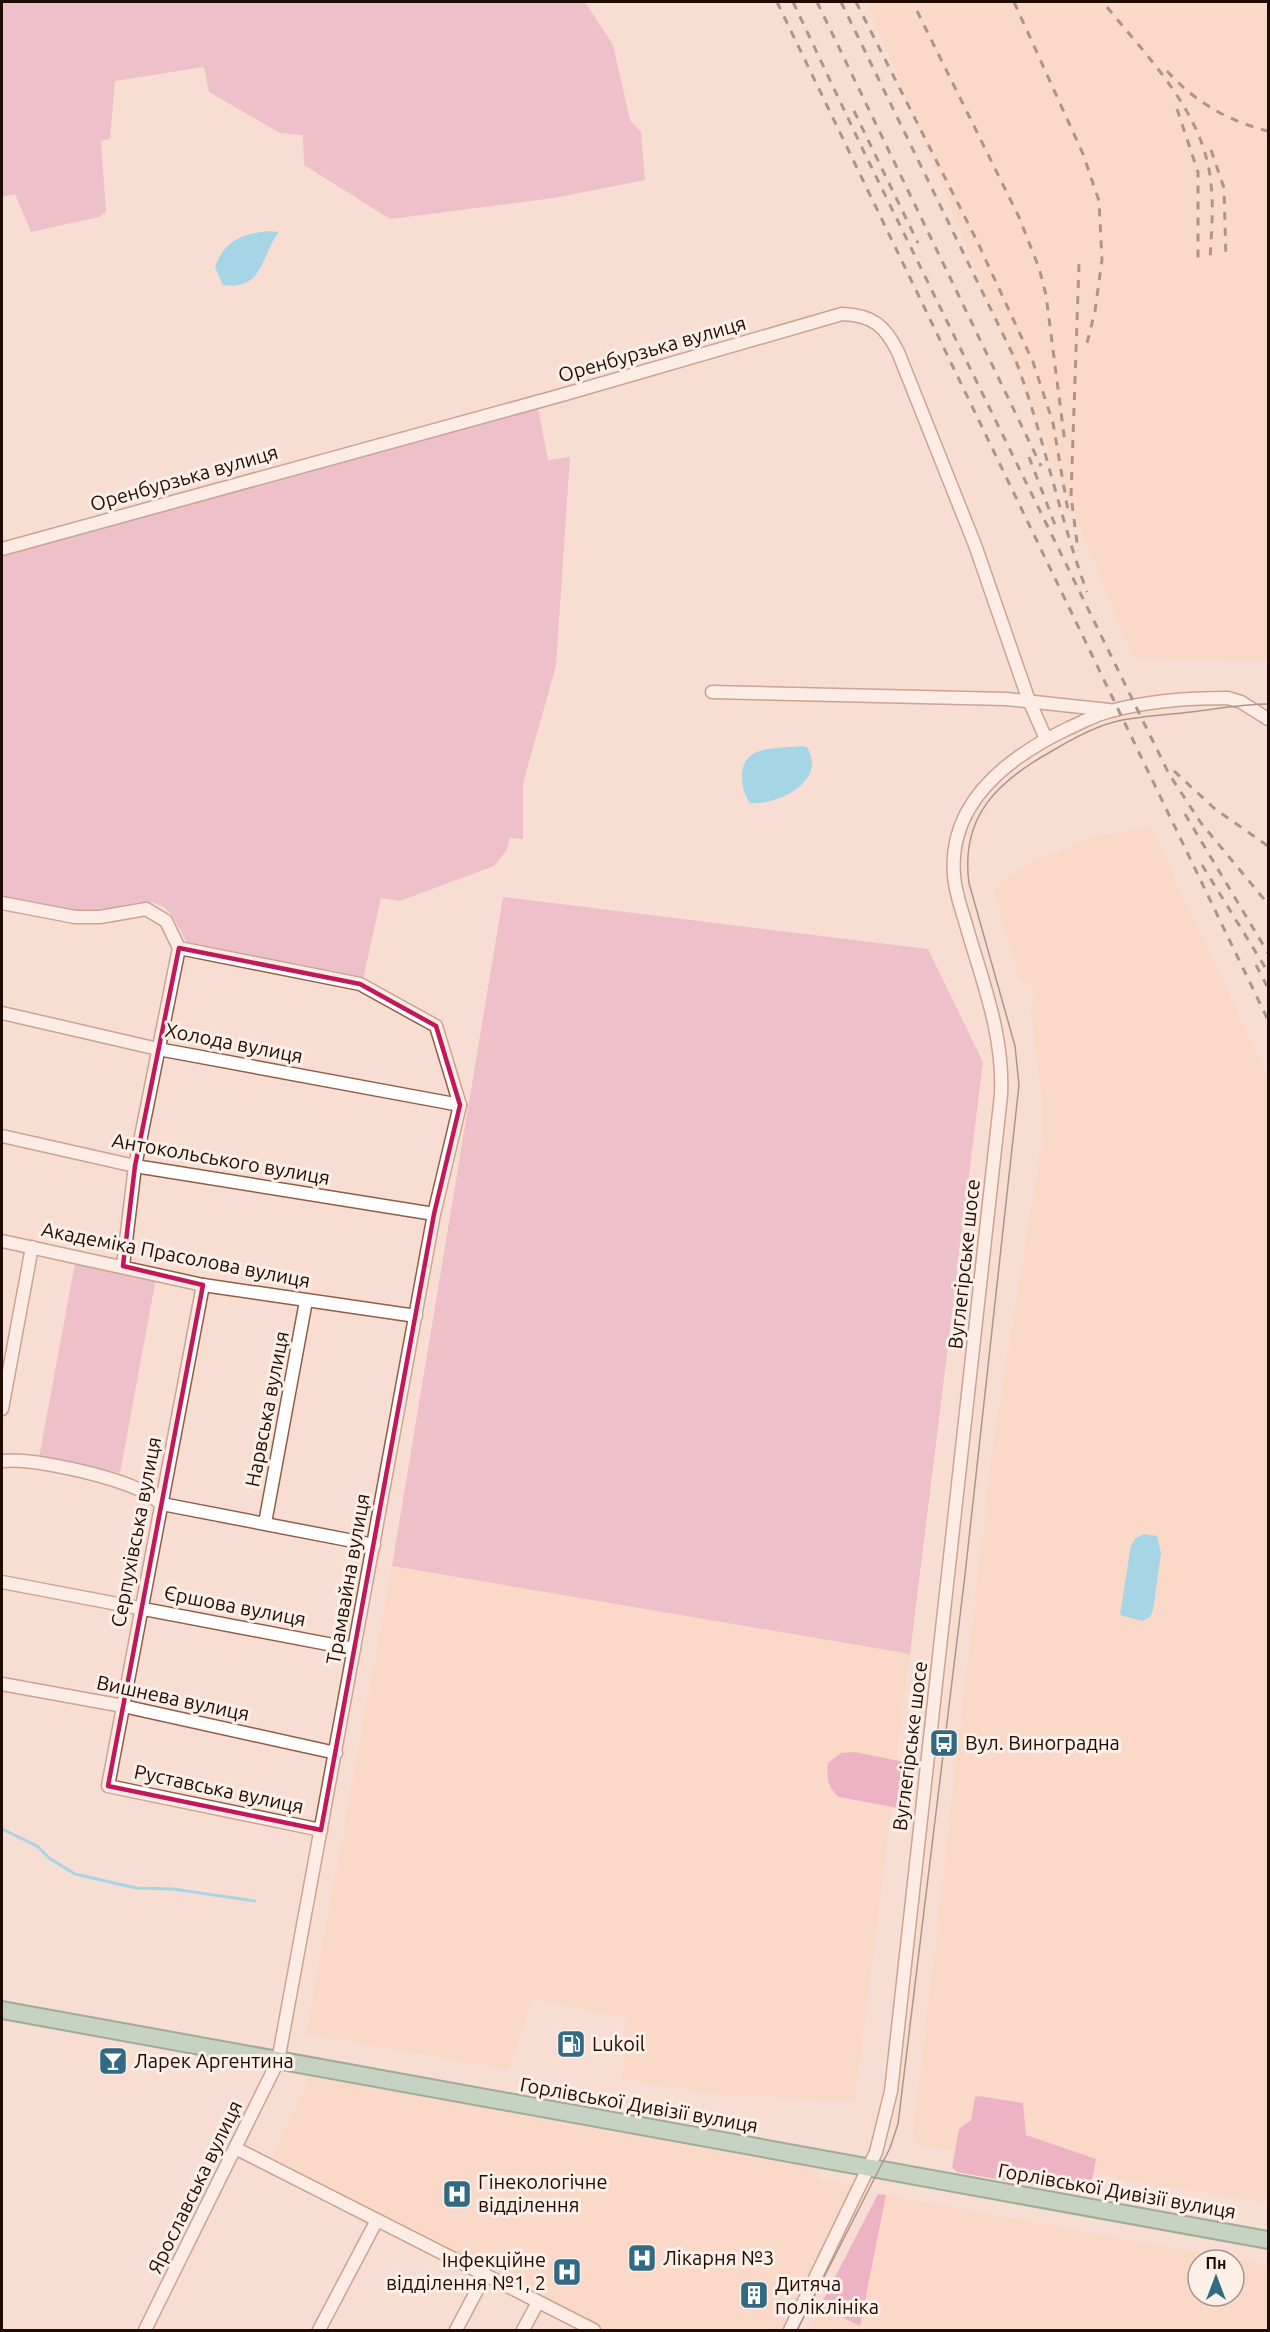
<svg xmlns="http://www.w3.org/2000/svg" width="1270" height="2332" font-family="Ubuntu,sans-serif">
  <rect width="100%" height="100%" fill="#f8ded2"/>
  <!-- built -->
  <g fill="#fdd3bf" fill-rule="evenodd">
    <polygon points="867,2 1268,2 1268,661 1133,658"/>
    <polygon points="1151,827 1268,1076 1268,2203 912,2144 992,1452 1042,1139 1042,1097 1031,1010 1037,992 1019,979 993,889 1028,863 1094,836"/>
    <polygon points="392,1566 910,1654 855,2102 711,2094 622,2079 625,2018 533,1999 510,2070 306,2034"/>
    <polygon points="310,2076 820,2167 818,2178 856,2186 783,2330 605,2330 272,2158"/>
    <path d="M886 2195 1268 2265V2330H808L820 2306 860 2326ZM1198 2260H1234V2296H1198Z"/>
  </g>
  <!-- green -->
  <g fill="#e29cbf">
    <polygon points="2,2 585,2 613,45 630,120 641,132 645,180 554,198 390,219 304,165 303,135 280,133 209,92 204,67 115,81 110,139 101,141 106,212 99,217 31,232 15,194 2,197"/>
    <path d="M538 408 548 460 570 457 556 666 523 783V839L510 838 507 850 494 866 400 901 381 898 363 979 188 945C181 933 174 913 162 906 141 896 124 907 103 910 71 916 34 905 2 900V556Z"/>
    <polygon points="503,897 928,949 983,1062 910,1654 392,1566"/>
    <polygon points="75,1263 156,1278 120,1473 39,1458"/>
  </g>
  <!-- forest -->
  <g fill="#e07fb3">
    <path d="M855 1752 904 1762 914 1775 911 1798 898 1808 839 1797C828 1788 826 1777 828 1763L841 1753Z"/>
    <polygon points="979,2096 1023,2103 1026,2135 1096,2159 1090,2191 1079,2194 957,2172 952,2167 959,2129 971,2120 975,2097"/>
    <polygon points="878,2194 886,2195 860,2326 820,2306"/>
  </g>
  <!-- water -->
  <g fill="#43cafd">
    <path d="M268 231 279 232C260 256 264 291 223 285L215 267C224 241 242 234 268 231Z"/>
    <path d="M802 746 807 747C828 781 778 806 750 803 744 794 742 787 742 776 742 744 778 749 802 746Z"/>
    <polygon points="1144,1534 1157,1536 1161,1553 1153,1610 1150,1617 1142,1621 1120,1615 1131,1545 1136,1538"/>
  </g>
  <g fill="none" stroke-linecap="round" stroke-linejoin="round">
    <!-- stream -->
    <polyline stroke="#43cafd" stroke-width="3" points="2,1829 37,1846 49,1858 75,1874 136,1888 173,1889 255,1901"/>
    <!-- minor casing -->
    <g stroke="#925d41" stroke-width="15">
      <g id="minor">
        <path d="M2 549 562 395 842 314C873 315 885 326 898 352L975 545 1028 698 1046 739"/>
        <polyline points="712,692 1006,699 1109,710"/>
        <polyline points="2,903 75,917 100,917 146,909 166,921 179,948 360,984 436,1026 460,1105"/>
        <polyline points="2,1013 158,1049 460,1105"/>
        <polyline points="2,1136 135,1166 434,1214"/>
        <polyline points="2,1241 203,1285 416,1316"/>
        <polyline points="123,1266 135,1166 179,948"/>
        <polyline points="203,1285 108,1786 321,1830"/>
        <polyline points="2,1409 32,1247"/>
        <path d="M2 1461C32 1457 109 1476 138 1489 147 1492 154 1499 162 1504L374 1545"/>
        <polyline points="265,1523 306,1301"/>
        <polyline points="2,1582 354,1649"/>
        <polyline points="2,1684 123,1706 336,1753"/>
        <polyline points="237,2149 594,2330"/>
        <polyline points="145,2330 278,2061 434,1214 460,1105"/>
        <polyline points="319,2330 377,2220"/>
        <polyline points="456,2330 485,2275"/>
        <polyline points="523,2330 538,2302"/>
        <path d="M790 2330 876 2152 891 2091 1001 1095C1004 1036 983 983 967 928 962 910 955 893 954 875 948 801 1010 756 1069 728 1083 722 1096 714 1111 711 1147 701 1191 698 1228 698L1241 702 1268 719"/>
      </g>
    </g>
    <!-- major casing -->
    <g stroke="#346c54" stroke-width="20">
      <polyline id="major" points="2,2010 1268,2240"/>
    </g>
    <!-- minor -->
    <use href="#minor" stroke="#fff" stroke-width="12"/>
    <!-- major -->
    <use href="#major" stroke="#8bc5b2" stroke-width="16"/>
    <!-- tram -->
    <path stroke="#543d34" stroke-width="1.5" d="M797 2330 890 2148 898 2124 965 1575 1019 1085 1015 1046 969 883C960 816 998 781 1052 751 1072 739 1095 726 1118 721 1142 716 1167 715 1191 712 1217 709 1243 704 1268 704"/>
    <!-- rail -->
    <g stroke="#543d34" stroke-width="3" stroke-dasharray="8 8" stroke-linecap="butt">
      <polyline points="777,2 1268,1020"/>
      <polyline points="793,2 864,152 1169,774 1201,823 1268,904"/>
      <polyline points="817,2 1041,466"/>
      <path d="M841 2 1016 361C1044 437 1059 516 1087 592"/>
      <polyline points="856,2 977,241 1033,362 1053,423 1068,511"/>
      <polyline points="1014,2 1083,154 1099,201 1102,260 1095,311 1086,347"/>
      <path d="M1107 7C1149 59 1205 114 1211 184 1214 210 1211 236 1210 262"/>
      <polyline points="917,11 1019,217 1039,268 1046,295 1065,443"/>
      <path d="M1167 71C1195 102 1228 121 1268 131"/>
      <polyline points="1177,109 1198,172 1198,264"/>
      <polyline points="854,111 918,243"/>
      <polyline points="1211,150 1224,188 1226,259"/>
      <polyline points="1029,457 1057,530"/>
      <polyline points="1071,496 1079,264"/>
      <polyline points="1072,503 1078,551"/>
      <polyline points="1174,771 1215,809 1268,846"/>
      <polyline points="1185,814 1268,953"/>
      <polyline points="1202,865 1268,972"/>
      <polyline points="1256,965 1268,988"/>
    </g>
  </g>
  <!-- marked area -->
  <path d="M0 0H1270V2332H0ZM179 948 360 984 436 1026 460 1105 434 1214 321 1830 108 1786 203 1285 123 1266 135 1166Z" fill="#f8ded2" fill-opacity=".55" fill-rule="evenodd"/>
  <path fill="none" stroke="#c2185b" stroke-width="4.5" stroke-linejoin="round" d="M179 948 360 984 436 1026 460 1105 434 1214 321 1830 108 1786 203 1285 123 1266 135 1166Z"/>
  <!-- icons -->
  <defs>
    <g id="bus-square" transform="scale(1.5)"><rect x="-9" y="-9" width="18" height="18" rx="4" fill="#306a83" stroke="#fbefe8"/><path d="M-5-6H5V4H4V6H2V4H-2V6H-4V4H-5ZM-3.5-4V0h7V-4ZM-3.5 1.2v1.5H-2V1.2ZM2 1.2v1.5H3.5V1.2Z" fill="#fff"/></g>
    <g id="fuel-square" transform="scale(1.5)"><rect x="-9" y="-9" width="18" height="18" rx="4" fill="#306a83" stroke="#fbefe8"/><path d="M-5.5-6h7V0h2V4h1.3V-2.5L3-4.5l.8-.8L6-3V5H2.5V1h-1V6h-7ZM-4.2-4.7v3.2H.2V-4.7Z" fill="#fff"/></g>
    <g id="bar-square" transform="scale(1.5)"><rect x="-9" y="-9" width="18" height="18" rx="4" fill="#306a83" stroke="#fbefe8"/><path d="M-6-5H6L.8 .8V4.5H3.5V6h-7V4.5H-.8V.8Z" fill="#fff"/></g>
    <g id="hospital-square" transform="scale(1.5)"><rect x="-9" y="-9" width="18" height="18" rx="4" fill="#306a83" stroke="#fbefe8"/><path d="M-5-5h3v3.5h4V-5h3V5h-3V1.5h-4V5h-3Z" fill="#fff"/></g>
    <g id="building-square" transform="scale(1.5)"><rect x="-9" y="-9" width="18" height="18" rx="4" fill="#306a83" stroke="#fbefe8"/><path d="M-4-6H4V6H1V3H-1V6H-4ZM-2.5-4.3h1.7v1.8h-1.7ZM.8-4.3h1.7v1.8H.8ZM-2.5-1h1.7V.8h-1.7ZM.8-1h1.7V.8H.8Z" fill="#fff"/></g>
  </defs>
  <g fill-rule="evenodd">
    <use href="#bus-square" x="944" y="1743"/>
    <use href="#fuel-square" x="571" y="2044"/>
    <use href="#bar-square" x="113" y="2061"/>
    <use href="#hospital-square" x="457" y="2194"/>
    <use href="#hospital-square" x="642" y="2258"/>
    <use href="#hospital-square" x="567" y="2272"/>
    <use href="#building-square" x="754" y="2295"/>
  </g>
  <g text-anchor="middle" stroke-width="6" stroke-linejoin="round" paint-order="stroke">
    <!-- street labels -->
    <g font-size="20" fill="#210c03" stroke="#fbefe8">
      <text transform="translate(652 349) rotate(-16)" y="7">Оренбурзька вулиця</text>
      <text transform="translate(184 478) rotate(-16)" y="7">Оренбурзька вулиця</text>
      <text transform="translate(234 1043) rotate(11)" y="7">Холода вулиця</text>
      <text transform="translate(221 1159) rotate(10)" y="7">Антокольського вулиця</text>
      <text transform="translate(176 1255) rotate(11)" y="7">Академіка Прасолова вулиця</text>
      <text transform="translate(964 1264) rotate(-84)" y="7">Вуглегірське шосе</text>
      <text transform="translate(267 1409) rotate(-79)" y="7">Нарвська вулиця</text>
      <text transform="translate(136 1532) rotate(-79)" y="7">Серпухівська вулиця</text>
      <text transform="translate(348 1579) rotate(-80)" y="7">Трамвайна вулиця</text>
      <text transform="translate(235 1606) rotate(11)" y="7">Єршова вулиця</text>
      <text transform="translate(173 1698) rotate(12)" y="7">Вишнева вулиця</text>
      <text transform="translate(910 1746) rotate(-83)" y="7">Вуглегірське шосе</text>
      <text transform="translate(219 1789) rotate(12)" y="7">Руставська вулиця</text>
      <text transform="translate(639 2105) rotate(10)" y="7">Горлівської Дивізії вулиця</text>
      <text transform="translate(195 2187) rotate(-64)" y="7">Ярославська вулиця</text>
      <text transform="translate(1117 2191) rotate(10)" y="7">Горлівської Дивізії вулиця</text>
    </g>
    <!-- poi labels -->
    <g font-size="20" fill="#210c03" stroke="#fbefe8" text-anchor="start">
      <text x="965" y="1750">Вул. Виноградна</text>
      <text x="592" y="2051">Lukoil</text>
      <text x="134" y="2068">Ларек Аргентина</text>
      <text x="478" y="2189">Гінекологічне<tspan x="478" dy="23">відділення</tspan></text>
      <text x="663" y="2265">Лікарня №3</text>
      <text x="546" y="2267" text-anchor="end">Інфекційне<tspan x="546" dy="23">відділення №1, 2</tspan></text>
      <text x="775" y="2291">Дитяча<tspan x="775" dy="23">поліклініка</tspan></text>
    </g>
  </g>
  <!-- border -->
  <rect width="1270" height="2332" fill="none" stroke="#210c03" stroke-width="6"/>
  <!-- north arrow -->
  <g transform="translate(1216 2278)"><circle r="28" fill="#fbefe8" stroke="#a4948c" stroke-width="1.5"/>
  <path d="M0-4.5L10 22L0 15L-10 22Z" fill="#306a83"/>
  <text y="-9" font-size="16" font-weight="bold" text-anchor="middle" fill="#210c03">Пн</text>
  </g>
</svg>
